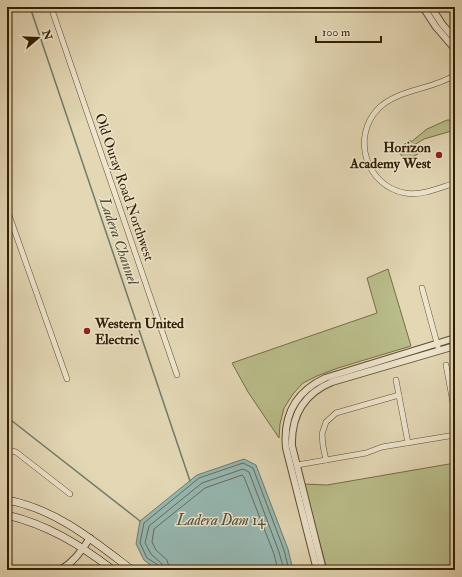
<svg xmlns="http://www.w3.org/2000/svg" width="462" height="577" font-family="'IM FELL Double Pica',serif">
  <rect width="100%" height="100%" fill="#e3d7b4"/>
  <filter id="stains"><feTurbulence type="fractalNoise" baseFrequency=".005" numOctaves="4"/><feColorMatrix values="0 0 0 0 .2 0 0 0 0 .09 0 0 0 0 .02 0 0 0 .5 -.17"/></filter>
  <radialGradient id="worn" r=".72"><stop offset=".6" stop-color="#630" stop-opacity="0"/><stop offset="1" stop-color="#630" stop-opacity=".3"/></radialGradient>
  <!-- green -->
  <g fill="#b9bd8a" stroke="#766e46">
    <polygon points="447,120 450,120 455,125 455,130 424,139 414,145 418,154 407,160 402,156 397,150 410,140 411,142 427,129"/>
    <polygon points="388,269 411,346 338,368 317,376 303,383 293,394 284,408 280,424 279,438 248,392 232,363 377,313 367,278"/>
    <polygon points="455,463 455,570 327,570 304,484 327,485"/>
  </g>
  <!-- water -->
  <polygon fill="#96b8b2" stroke="#6f7b6b" points="244,459 256,465 288,549 293,570 157,570 144,560 136,544 140,521 197,475"/>
  <g fill="none" stroke-linecap="round" stroke-linejoin="round">
    <!-- shore -->
    <g stroke="#656c5a" stroke-width="1">
      <polyline points="159,570 158,565 147,558 140,543 144,523 199,478 243,463 253,468 284,550 289,570"/>
      <polyline points="164,570 162,564 151,554 145,543 149,526 202,483 243,469 249,472 279,552 284,570"/>
      <polyline points="170,570 167,560 156,550 152,542 154,529 205,488 242,475 244,477 274,554 278,570"/>
    </g>
    <!-- stream -->
    <g stroke="#6f7b6b" stroke-width="1.5">
      <polyline points="30,7 190,481"/>
      <polyline points="7,417 140,521"/>
    </g>
    <!-- minor casing -->
    <g stroke="#604d2e" stroke-width="6">
      <g id="minor">
        <polyline points="51,7 177,375"/>
        <path d="M455 75C432 90 397 89 378 109 351 137 366 186 405 193 422 196 439 188 455 183"/>
        <polyline points="7,213 9,215 67,379"/>
        <polyline points="422,288 438,347"/>
        <polyline points="446,365 455,414"/>
        <polyline points="396,380 408,443"/>
        <polyline points="7,450 16,452 70,494"/>
        <polyline points="326,460 323,446 322,434 326,422 336,413 399,395"/>
        <polyline points="297,465 366,453 382,447 455,435"/>
      </g>
    </g>
    <!-- tertiary casing -->
    <g stroke="#604d2e" stroke-width="8">
      <g id="tertiary">
        <polyline points="423,7 436,27 455,49"/>
        <polyline points="431,7 442,24 455,39"/>
        <path d="M60 570C74 562 81 551 90 538"/>
        <path d="M317 570 286 448C283 416 295 392 325 378L455 338"/>
        <path d="M323 570 292 446C291 416 303 394 332 382L455 346"/>
      </g>
    </g>
    <!-- secondary casing -->
    <g stroke="#341f01" stroke-width="8">
      <g id="secondary">
        <path d="M7 500C56 509 94 541 132 570"/>
        <path d="M7 515C48 525 79 544 113 570"/>
      </g>
    </g>
    <!-- minor -->
    <use href="#minor" stroke="#ede5ce" stroke-width="5"/>
    <!-- tertiary -->
    <use href="#tertiary" stroke="#ede5ce" stroke-width="6"/>
    <!-- secondary -->
    <use href="#secondary" stroke="#ede5ce" stroke-width="7"/>
  </g>
  <!-- markers -->
  <g fill="#8f2418" stroke="#ede5ce" stroke-width="1.5">
    <circle cx="439" cy="155" r="4"/>
    <circle cx="87" cy="331" r="4"/>
  </g>
  <g text-anchor="middle" stroke-width="3" stroke-linejoin="round" paint-order="stroke">
    <!-- poi labels -->
    <g font-size="14" font-weight="bold" fill="#341f01" stroke="#ede5ce" text-anchor="end">
      <text x="431" y="152">Horizon<tspan x="431" dy="16">Academy West</tspan></text>
      <text x="95" y="328" text-anchor="start">Western United<tspan x="95" dy="16">Electric</tspan></text>
    </g>
    <!-- street labels -->
    <g font-size="14" fill="#341f01" stroke="#ede5ce">
      <text transform="translate(125 187) rotate(71)" y="5">Old Ouray Road Northwest</text>
    </g>
    <!-- water labels -->
    <g font-size="15" font-style="italic" fill="#514d36" stroke="#ede5ce">
      <text transform="translate(119 241) rotate(71)" y="5">Ladera Channel</text>
      <text x="221" y="525">Ladera Dam 14</text>
    </g>
  </g>
  <!-- margin -->
  <rect width="462" height="577" fill="none" stroke="#e3d7b4" stroke-width="24"/>
  <rect x="8" y="8" width="446" height="561" fill="none" stroke="#341f01" stroke-width="2"/>
  <rect x="12" y="12" width="438" height="553" fill="none" stroke="#341f01"/>
  <!-- north arrow -->
  <g transform="translate(38 38) rotate(71)" stroke="#ede5ce" stroke-width="3" paint-order="stroke">
  <path d="M0-3L7 15L0 10L-7 15Z" fill="#341f01"/>
  <text y="-6" font-size="11" font-weight="bold" text-anchor="middle" fill="#341f01">N</text>
  </g>
  <!-- scale -->
  <path d="M316 36v6h65v-6" fill="none" stroke="#341f01" stroke-width="2"/>
  <text x="322" y="36" font-size="12" fill="#341f01" stroke="#ede5ce" stroke-width="3" paint-order="stroke">100 m</text>
  <rect width="100%" height="100%" filter="url(#stains)"/>
  <rect width="100%" height="100%" fill="url(#worn)"/>
</svg>
